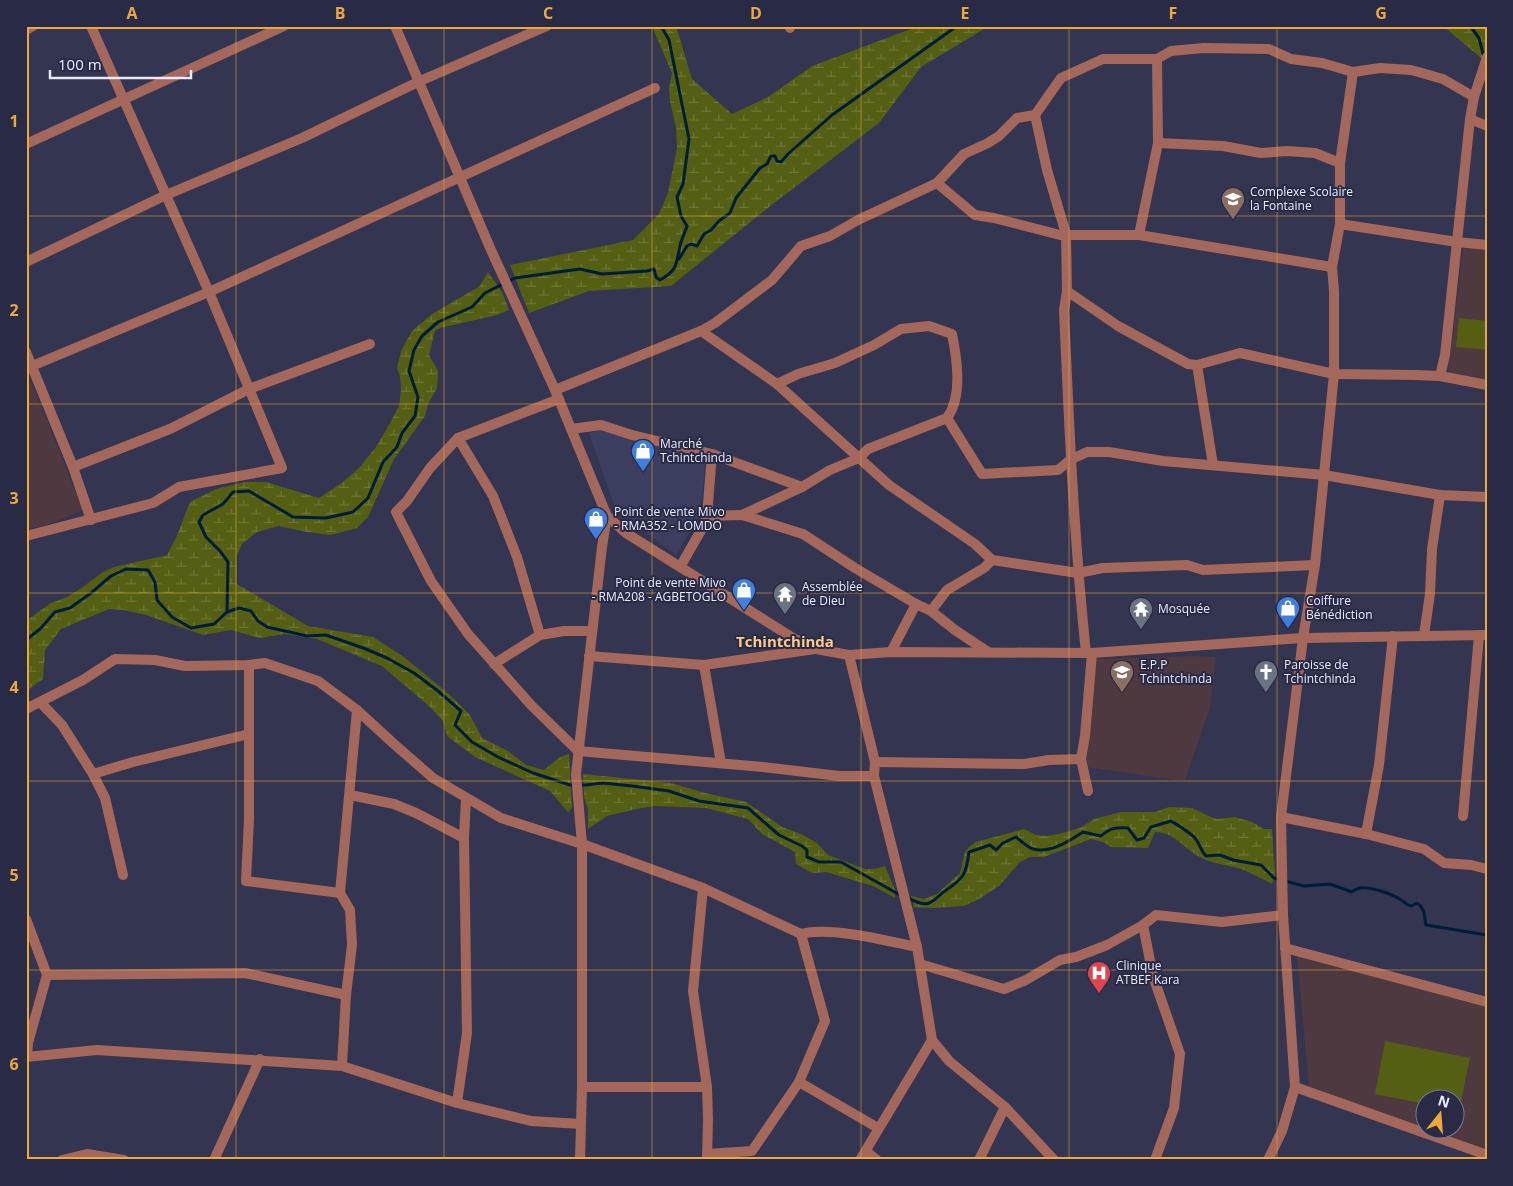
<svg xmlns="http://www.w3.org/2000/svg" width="1513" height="1186" font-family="'Open Sans',sans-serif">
  <defs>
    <pattern id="wetland-marsh" width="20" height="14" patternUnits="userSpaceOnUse" patternTransform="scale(1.25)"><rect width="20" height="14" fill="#555f14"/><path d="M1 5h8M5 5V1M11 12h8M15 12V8" fill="none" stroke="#6d7637"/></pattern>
  </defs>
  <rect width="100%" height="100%" fill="#333551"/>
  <!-- built -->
  <polygon fill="#3b3e5f" points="600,430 706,457 700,514 676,555 616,510 589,433"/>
  <!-- education -->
  <g fill="#4d393f" fill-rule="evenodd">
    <polygon points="1463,248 1487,250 1487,380 1448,374"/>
    <polygon points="26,369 83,510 52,523 26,530"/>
    <polygon points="1193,656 1216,657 1210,708 1185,780 1176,780 1086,767 1096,659"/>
    <path d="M1297 955 1487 1005V1151L1309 1087ZM1426 1098H1456V1128H1426Z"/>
  </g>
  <!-- wetland -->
  <g fill="url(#wetland-marsh)">
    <polygon points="652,26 676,26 692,79 732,114 768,97 812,66 919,26 989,26 921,67 879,123 774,203 671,286 589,291 529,313 510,265 633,240 659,214 668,193 677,148 676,128 670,101 669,89 672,73"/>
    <polygon points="1443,26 1487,26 1487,63"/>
    <path d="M488 272 502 292 509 310 497 315 440 328 435 331 429 355 438 371 437 388 428 404 425 416 394 459 368 517 357 528 331 535 307 532 279 526 257 532 242 544 237 555V584L308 626 373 637 404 657 451 696 470 715 482 738 508 751 526 765 544 770 560 757 569 754 572 808 568 812C561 805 557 798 550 791L475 757 447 736 443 721 429 706 382 666 317 639 285 634 260 638 231 630 203 635 146 615 123 610 109 609 61 629 45 650 43 679 26 691V621L51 603 67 597 80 589 103 572 114 567 167 555 176 538 190 502 216 489 245 482H266L319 498 343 482 359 468 376 447 389 425 399 406 401 388 400 376 397 368 401 351 412 331 432 314 480 286Z"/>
    <polygon points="583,774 671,783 705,793 746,802 782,827 801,834 817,843 828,855 865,869 874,869 885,866 895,890 895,898 873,886 826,872 812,873 796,864 795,852 762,834 748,819 706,808 654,806 636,809 607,816 588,829 588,809 584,797"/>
    <path d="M1169 807 1192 808 1211 817 1218 819 1235 817 1252 822 1264 829H1272L1275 876 1272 884C1263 879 1253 874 1244 870 1226 864 1207 864 1192 852 1179 843 1174 833 1155 832L1148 848 1111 847 1103 842 1091 839 1044 857H1030L1020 862 999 886 979 899 964 906 932 908 914 907 911 896 924 899 937 894 960 873 965 852 969 847 976 842 1024 829 1036 835 1046 836 1058 834 1080 828 1094 819 1121 812H1155Z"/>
  </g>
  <!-- pitch -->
  <g fill="#555f14">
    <polygon points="1459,318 1487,321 1487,350 1456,347"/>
    <polygon points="1385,1041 1470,1058 1459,1111 1456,1110 1456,1098 1426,1098 1425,1104 1375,1094"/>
  </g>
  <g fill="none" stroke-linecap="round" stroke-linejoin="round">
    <!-- stream -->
    <g stroke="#001c3b" stroke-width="3">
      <polyline points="1470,26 1479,38 1484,58"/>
      <polyline points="679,259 687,246 691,244 697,246 704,234 711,230 719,221 730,213 736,198 760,168 767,164 771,156 775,156 777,161 781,162 788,154 832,115 957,26"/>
      <polyline points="227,612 239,608 251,611 258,621 267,627 307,636 326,635 366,649 387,658 414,673 438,691 461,711 455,725 472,742 498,757 533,773 570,785 586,785 603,783 632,786 669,791 699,801 748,808 779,835 802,846 807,850 807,857 819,862 841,862 900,895"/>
      <path d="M26 640 40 629 55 612 70 608 91 593 111 576 126 569 148 570 155 582 157 600 172 617 191 628 214 624 227 612 228 562 220 551 206 537 199 522 203 515 223 504 233 492 249 491 293 517 326 518 353 512 368 498 383 462 397 447 402 433 415 416 418 397 409 371 414 350 422 336 438 322 472 307 485 293 515 278 580 269 602 274 647 271 654 269 656 277 660 280C678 270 676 264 680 246 681 240 685 233 687 226L681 216 677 197 683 184 689 139 669 40 661 26"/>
      <path d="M906 897C913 900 922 906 929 903 935 901 940 894 945 891 964 878 966 875 969 852L990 845 996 850 1003 843 1016 837C1021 841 1027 847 1033 849 1050 854 1069 841 1083 832L1101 836C1110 828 1116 827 1128 828L1137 840 1144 838 1151 827 1171 821C1179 826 1188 831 1195 838 1200 844 1200 850 1206 856L1220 855 1233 860 1261 865 1274 878 1304 886 1330 884 1352 892C1354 890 1357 889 1359 888 1369 886 1393 894 1401 900 1405 902 1406 905 1411 906L1417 903C1425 908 1424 915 1426 925L1487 935"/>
    </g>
    <!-- minor -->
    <g stroke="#a3675c" stroke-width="10">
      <polyline points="395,26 491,250 555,390 607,516 626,533 793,638 816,649 849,655 891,652 1092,653 1303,638 1487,635"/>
      <polyline points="790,26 790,28"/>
      <polyline points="26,30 33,26"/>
      <path d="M1035 115 1047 170 1066 234 1067 291 1064 310C1069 425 1074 539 1086 653"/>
      <polyline points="1470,119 1487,126"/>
      <polyline points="1158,143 1223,146 1261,153 1287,151 1315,153 1340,163 1340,224 1332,267 1334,291 1334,374 1315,565 1303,638 1281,817 1283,915 1295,1087 1487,1155"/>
      <polyline points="26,144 284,26"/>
      <polyline points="1340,163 1353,72"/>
      <polyline points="937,183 975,215 994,218 1060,235 1139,235 1332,267"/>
      <polyline points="1340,224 1457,242 1487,245"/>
      <polyline points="1139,235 1158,143 1157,59"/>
      <polyline points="26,262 166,195 302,138 420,81 547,26"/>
      <polyline points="1067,291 1118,326 1188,364 1197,365 1240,353 1334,374 1416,375 1440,376 1487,385"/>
      <polyline points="701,331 777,384 889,485 975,544 992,560 1078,573 1103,568 1187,565 1203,570 1315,565"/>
      <polyline points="26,352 73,467 91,520"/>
      <polyline points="1197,365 1213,465"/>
      <polyline points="32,366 209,292 655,88"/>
      <polyline points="1440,376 1445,355 1470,119 1474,97 1487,57"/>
      <polyline points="555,390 701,331 715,323 772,280 801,246 830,236 858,220 937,183 964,154 988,143 999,136 1017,118 1035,115 1061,78 1103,59 1157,59 1171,51 1204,48 1269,49 1291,59 1322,63 1353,72 1380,68 1411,70 1443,79 1474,97"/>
      <polyline points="559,399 458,438 430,468 407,501 396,512 431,581 468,634 531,705 578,751 763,767 839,776 874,776"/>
      <polyline points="947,418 982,474 1058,470 1070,460 1087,452 1109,452 1163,461 1324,475 1440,495 1487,497"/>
      <polyline points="571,429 601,425 632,435 712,454 802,487"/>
      <polyline points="458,438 493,496 517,557 540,635"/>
      <polyline points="73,467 170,429 249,389 370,344"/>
      <path d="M742 515 802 487 830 470 859 458 868 449 947 418C963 396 957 359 952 334L929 326 901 329 874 345 835 363 798 374 777 384"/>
      <polyline points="707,516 742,515 803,534 855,568 916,604 891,652"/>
      <polyline points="26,536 153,503 179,487 282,468 209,292 91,26"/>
      <polyline points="680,567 703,527 707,516 712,454"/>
      <polyline points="916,604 931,611 947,590 984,568 992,560"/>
      <polyline points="931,611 955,630 988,652"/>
      <polyline points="1424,635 1430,594 1432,549 1440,495"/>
      <polyline points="849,655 875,762 874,776 917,947 932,1040 949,1061 1005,1107 1054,1160"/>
      <polyline points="589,656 704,665 815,649"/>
      <polyline points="494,664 540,635 564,631 592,631"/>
      <polyline points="249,665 249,819 246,881 340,893"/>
      <polyline points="704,665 721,763"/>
      <polyline points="40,702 62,725 93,774 105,798 123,875"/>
      <path d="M26 709 83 680 115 659 155 660 185 666 249 665 265 663 318 681 357 710 394 744 433 778 501 818 582 844 703 888 801 934C830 926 888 941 917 947"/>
      <polyline points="875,762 1024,764 1049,760 1081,759"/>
      <polyline points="93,774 133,762 249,734"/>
      <polyline points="1088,791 1081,759 1085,736 1092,653"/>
      <polyline points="350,795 394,804 416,813 464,838"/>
      <polyline points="1463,816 1479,635"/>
      <polyline points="1281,817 1366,834 1424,849 1444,863 1471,865 1487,869"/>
      <polyline points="1366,834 1379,765 1393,636"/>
      <polyline points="703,888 693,991 707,1087 708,1119 707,1160"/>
      <polyline points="26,919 47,975 28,1043 27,1056"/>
      <polyline points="1285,948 1487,1002"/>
      <polyline points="920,964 1004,989 1026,980 1060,960 1076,957 1107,945 1143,925"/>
      <polyline points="47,975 245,973 346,995"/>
      <polyline points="26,1057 97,1050 342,1066 457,1103 531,1121 581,1124"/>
      <polyline points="342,1066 346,995 352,945 350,910 340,893 357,710"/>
      <polyline points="799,1082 878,1128"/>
      <polyline points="582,1087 707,1087"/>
      <polyline points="457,1103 467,1033 464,838 466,798"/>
      <polyline points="866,1151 877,1160"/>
      <polyline points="707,1154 752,1151 799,1082 825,1021 801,934"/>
      <polyline points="62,1160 87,1154 124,1160"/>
      <polyline points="214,1160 260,1059"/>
      <polyline points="580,1160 582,1087 582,844 576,774 602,547 607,516"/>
      <polyline points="860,1160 932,1040"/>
      <polyline points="979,1160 1005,1107"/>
      <polyline points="1155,1160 1174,1108 1180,1054 1153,976 1143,925 1156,915 1222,922 1283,915"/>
      <polyline points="1268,1160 1282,1131 1295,1087"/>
    </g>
  </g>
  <!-- grid -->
  <path fill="none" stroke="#eca93a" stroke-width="1" stroke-opacity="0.55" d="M236 26V1160M444 26V1160M652 26V1160M861 26V1160M1069 26V1160M1277 26V1160M26 216H1487M26 404H1487M26 593H1487M26 781H1487M26 970H1487"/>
  <!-- icons -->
  <defs>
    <g id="school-pin" transform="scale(1.25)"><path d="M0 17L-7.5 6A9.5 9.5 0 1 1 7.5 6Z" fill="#8d6e63" stroke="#292b46"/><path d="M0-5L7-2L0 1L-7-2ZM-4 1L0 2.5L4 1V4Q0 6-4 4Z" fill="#fff"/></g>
    <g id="shop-pin" transform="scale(1.25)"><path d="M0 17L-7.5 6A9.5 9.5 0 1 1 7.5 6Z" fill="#3f7fe0" stroke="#292b46"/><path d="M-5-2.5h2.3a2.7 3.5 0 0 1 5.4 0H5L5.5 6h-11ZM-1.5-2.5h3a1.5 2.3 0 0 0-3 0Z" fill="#fff"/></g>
    <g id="temple-pin" transform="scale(1.25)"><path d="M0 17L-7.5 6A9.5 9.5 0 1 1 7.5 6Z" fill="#6b7280" stroke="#292b46"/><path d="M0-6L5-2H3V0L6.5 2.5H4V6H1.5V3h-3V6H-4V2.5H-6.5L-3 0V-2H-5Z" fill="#fff"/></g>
    <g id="church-pin" transform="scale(1.25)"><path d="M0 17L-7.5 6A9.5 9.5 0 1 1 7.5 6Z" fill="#6b7280" stroke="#292b46"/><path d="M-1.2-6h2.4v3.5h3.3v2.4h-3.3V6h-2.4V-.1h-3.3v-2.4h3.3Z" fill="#fff"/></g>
    <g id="hospital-pin" transform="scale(1.25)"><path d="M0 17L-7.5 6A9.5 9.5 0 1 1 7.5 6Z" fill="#e0444e" stroke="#292b46"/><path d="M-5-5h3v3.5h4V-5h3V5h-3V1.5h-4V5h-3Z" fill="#fff"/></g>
  </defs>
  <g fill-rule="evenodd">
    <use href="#school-pin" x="1233" y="199"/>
    <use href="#shop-pin" x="643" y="451"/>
    <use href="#shop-pin" x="596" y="519"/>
    <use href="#shop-pin" x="744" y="590"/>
    <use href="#temple-pin" x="785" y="594"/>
    <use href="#shop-pin" x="1288" y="608"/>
    <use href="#temple-pin" x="1141" y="609"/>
    <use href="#school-pin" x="1122" y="672"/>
    <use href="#church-pin" x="1266" y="672"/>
    <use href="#hospital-pin" x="1099" y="973"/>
  </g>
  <g text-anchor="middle" stroke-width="4" stroke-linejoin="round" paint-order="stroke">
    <!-- poi labels -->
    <g font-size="12" fill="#e9ebfd" stroke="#292b46" text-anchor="start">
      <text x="1250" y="196">Complexe Scolaire<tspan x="1250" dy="14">la Fontaine</tspan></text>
      <text x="660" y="448">Marché<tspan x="660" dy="14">Tchintchinda</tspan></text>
      <text x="614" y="516">Point de vente Mivo<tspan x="614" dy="14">- RMA352 - LOMDO</tspan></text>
      <text x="726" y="587" text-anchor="end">Point de vente Mivo<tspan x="726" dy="14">- RMA208 - AGBETOGLO</tspan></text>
      <text x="802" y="591">Assemblée<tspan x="802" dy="14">de Dieu</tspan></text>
      <text x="1306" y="605">Coiffure<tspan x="1306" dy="14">Bénédiction</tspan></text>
      <text x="1158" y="613">Mosquée</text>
      <text x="1140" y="669">E.P.P<tspan x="1140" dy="14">Tchintchinda</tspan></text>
      <text x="1284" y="669">Paroisse de<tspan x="1284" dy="14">Tchintchinda</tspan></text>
      <text x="1116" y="970">Clinique<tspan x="1116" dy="14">ATBEF Kara</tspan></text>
    </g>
    <!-- quarter labels -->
    <g font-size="15" font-weight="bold" fill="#fbcc89" stroke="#292b46">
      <text x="785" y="647">Tchintchinda</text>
    </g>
  </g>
  <!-- border -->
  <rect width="1513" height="1186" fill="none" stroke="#292b46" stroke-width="55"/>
  <!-- north arrow -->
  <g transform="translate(1440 1114) rotate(17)"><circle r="24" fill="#292b46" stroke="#76788f"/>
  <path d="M0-4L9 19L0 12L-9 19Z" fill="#eca93a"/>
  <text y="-8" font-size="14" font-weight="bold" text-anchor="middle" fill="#e9ebfd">N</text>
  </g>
  <!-- scale -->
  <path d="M50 70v8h141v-8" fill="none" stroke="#e9ebfd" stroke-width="2.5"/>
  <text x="58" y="70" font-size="15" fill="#e9ebfd" stroke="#292b46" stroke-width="4" paint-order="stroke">100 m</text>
  <rect x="28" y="28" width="1458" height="1130" fill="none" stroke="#eca93a" stroke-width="2"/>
  <g font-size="16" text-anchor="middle" font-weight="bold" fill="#eca93a">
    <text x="132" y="19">A</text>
    <text x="340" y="19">B</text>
    <text x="548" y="19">C</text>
    <text x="756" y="19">D</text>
    <text x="965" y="19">E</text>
    <text x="1173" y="19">F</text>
    <text x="1381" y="19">G</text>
    <text x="14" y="127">1</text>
    <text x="14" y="316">2</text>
    <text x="14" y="504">3</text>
    <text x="14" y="693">4</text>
    <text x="14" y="881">5</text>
    <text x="14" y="1070">6</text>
  </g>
</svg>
